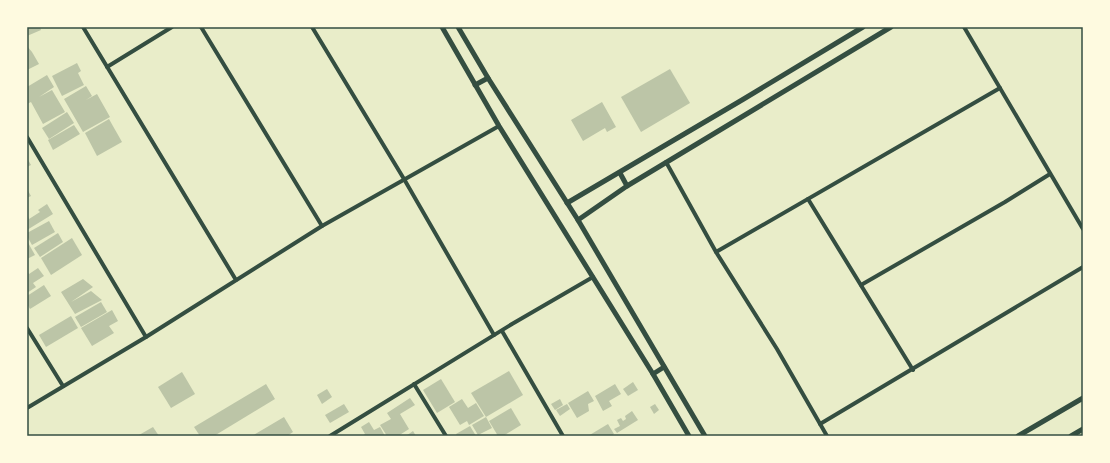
<svg xmlns="http://www.w3.org/2000/svg" width="1110" height="463" font-family="'Source Sans 3',sans-serif">
  <rect width="100%" height="100%" fill="#e9edc9"/>
  <!-- building -->
  <g fill="#bcc5a7">
    <polygon points="27,27 40,27 41,30 27,36"/>
    <polygon points="27,46 32,52 39,64 27,70"/>
    <polygon points="77,63 81,71 78,73 84,85 62,96 52,76"/>
    <polygon points="670,69 690,103 641,132 621,97"/>
    <polygon points="47,75 54,87 39,97 52,90 65,112 43,124 31,102 27,104 27,87"/>
    <polygon points="86,86 92,96 86,100 97,94 110,117 83,132 64,99"/>
    <polygon points="602,102 616,127 607,132 605,128 583,141 571,120"/>
    <polygon points="67,112 74,123 49,139 42,128"/>
    <polygon points="109,119 122,142 97,156 85,133"/>
    <polygon points="74,125 80,134 53,150 48,140"/>
    <polygon points="27,158 31,165 27,167"/>
    <polygon points="27,189 31,196 27,198"/>
    <polygon points="47,204 53,214 27,230 27,214 29,219 40,212 38,210"/>
    <polygon points="49,221 55,232 32,245 27,236 27,233"/>
    <polygon points="58,233 63,242 40,257 34,248"/>
    <polygon points="72,238 82,255 51,275 41,258"/>
    <polygon points="27,241 35,255 27,259"/>
    <polygon points="38,268 44,276 33,283 36,287 27,293 27,271 29,274"/>
    <polygon points="83,279 93,287 71,302 91,291 102,300 75,314 61,292"/>
    <polygon points="44,285 51,296 30,309 27,304 27,296"/>
    <polygon points="101,302 107,312 81,327 75,317"/>
    <polygon points="112,310 118,321 109,326 114,333 92,346 81,328"/>
    <polygon points="71,316 78,328 46,347 39,335"/>
    <polygon points="509,371 523,395 486,417 471,393"/>
    <polygon points="182,372 195,394 171,408 158,387"/>
    <polygon points="441,379 455,402 437,413 423,390"/>
    <polygon points="633,382 638,390 628,396 623,389"/>
    <polygon points="266,384 275,399 214,436 200,436 194,427"/>
    <polygon points="615,384 621,394 609,401 612,406 603,411 595,396"/>
    <polygon points="327,389 332,397 322,404 317,395"/>
    <polygon points="588,391 594,401 588,404 589,411 577,418 568,403"/>
    <polygon points="410,398 415,405 400,414 409,429 398,436 387,436 380,425 391,419 387,413"/>
    <polygon points="462,399 468,408 476,403 484,416 469,425 467,421 460,425 449,407"/>
    <polygon points="560,399 563,405 555,410 551,404"/>
    <polygon points="344,404 349,412 330,423 325,415"/>
    <polygon points="567,404 570,409 560,416 556,410"/>
    <polygon points="655,404 659,410 654,414 650,407"/>
    <polygon points="511,408 521,425 503,436 498,436 489,421"/>
    <polygon points="632,411 638,420 617,433 614,429 620,426 617,420 621,418 623,421 626,419 625,416"/>
    <polygon points="284,417 293,432 287,436 252,436"/>
    <polygon points="486,417 492,428 478,435 472,425"/>
    <polygon points="369,422 374,430 380,427 385,436 362,436 365,434 361,427"/>
    <polygon points="608,424 614,434 611,436 588,436"/>
    <polygon points="470,426 476,436 457,436 456,434"/>
    <polygon points="153,427 159,436 140,436 139,435"/>
    <polygon points="413,431 416,436 406,436"/>
  </g>
  <g fill="none" stroke-linecap="round" stroke-linejoin="round">
    <!-- minor -->
    <g stroke="#344e41" stroke-width="4">
      <polyline points="83,27 236,280"/>
      <polyline points="201,27 322,226"/>
      <polyline points="312,27 404,179 494,335"/>
      <polyline points="964,27 1083,229"/>
      <polyline points="107,67 172,27"/>
      <polyline points="27,137 146,337"/>
      <polyline points="666,162 716,252 777,349 827,436"/>
      <polyline points="808,199 913,370"/>
      <polyline points="716,252 1000,88"/>
      <polyline points="861,285 1005,202 1050,174"/>
      <polyline points="27,328 63,386"/>
      <polyline points="502,331 563,436"/>
      <polyline points="414,384 446,436"/>
      <polyline points="27,408 146,337 322,226 499,126"/>
      <polyline points="820,424 1083,267"/>
      <polyline points="330,436 512,324 593,277"/>
    </g>
    <!-- tertiary -->
    <g stroke="#344e41" stroke-width="5">
      <polyline points="442,27 499,126 653,374 689,436"/>
      <polyline points="458,27 488,78 578,220 705,436"/>
      <polyline points="475,85 488,78"/>
      <polyline points="620,173 627,186"/>
      <polyline points="567,203 742,100 863,27"/>
      <polyline points="578,220 627,186 891,27"/>
      <polyline points="653,374 664,367"/>
      <polyline points="1018,436 1083,398"/>
      <polyline points="1071,436 1083,429"/>
    </g>
  </g>
  <!-- border -->
  <rect width="1110" height="463" fill="none" stroke="#fefae0" stroke-width="56"/>
  <rect x="28" y="28" width="1054" height="407" fill="none" stroke="#344e41" stroke-width="1.5"/>
</svg>
